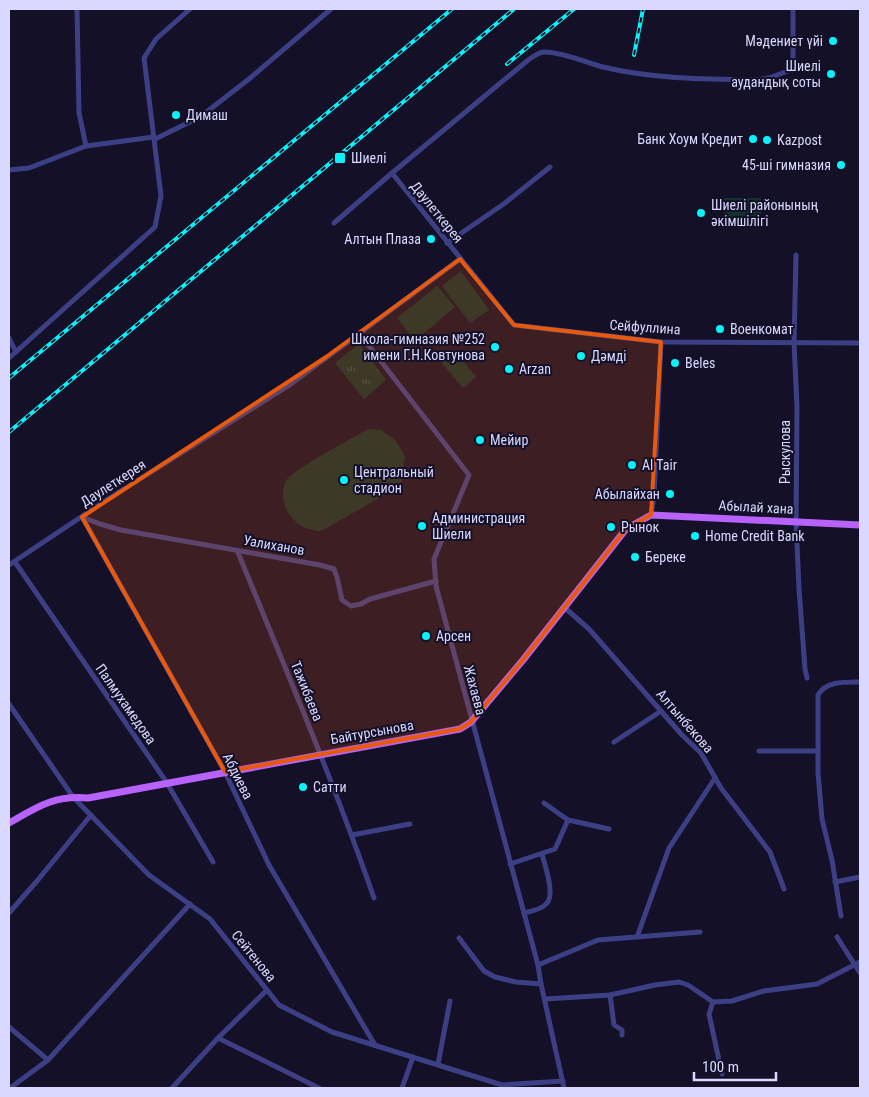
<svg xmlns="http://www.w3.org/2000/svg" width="869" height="1097" font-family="'Roboto Condensed',sans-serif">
  <defs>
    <pattern id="park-tufts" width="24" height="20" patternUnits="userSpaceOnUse" patternTransform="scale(1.25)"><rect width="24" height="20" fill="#14312e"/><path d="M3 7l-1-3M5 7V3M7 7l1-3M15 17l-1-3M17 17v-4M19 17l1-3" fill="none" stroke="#364e4d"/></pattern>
  </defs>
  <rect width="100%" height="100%" fill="#131028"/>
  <!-- green -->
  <g fill="#14312e">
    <polygon points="723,198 761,198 761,227 724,227"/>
    <polygon points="461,271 489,310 470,323 442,286"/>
    <polygon points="437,286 455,307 415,341 397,318"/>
    <polygon points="454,350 476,377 463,388 440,361"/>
    <path d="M368 429 381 430 396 441 405 456 402 481 395 489 321 531C306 530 298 526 289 514 283 506 281 490 286 481 292 470 354 437 368 429Z"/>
  </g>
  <!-- park -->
  <polygon fill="url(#park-tufts)" points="359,344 386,380 364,399 335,363"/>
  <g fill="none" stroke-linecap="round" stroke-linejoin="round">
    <!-- minor -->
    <g stroke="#3d3f85" stroke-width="5">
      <polyline points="77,9 79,113 86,146"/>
      <path d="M793 9V69L769 78 756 80C705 79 653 79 603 67 588 63 559 51 544 52 537 53 532 57 527 61L392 173 514 325 661 342 860 343"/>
      <polyline points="155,139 200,117 249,79 331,9"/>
      <polyline points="9,170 29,168 86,146 154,137"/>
      <polyline points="334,223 392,173"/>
      <polyline points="447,243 505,203 550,167"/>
      <polyline points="796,255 794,342 797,407 796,521 799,589 805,669 807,678"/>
      <polyline points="359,333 469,475 434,559 436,586 538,965 541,984 564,1088"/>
      <polyline points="9,338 16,352"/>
      <polyline points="9,358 155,227 161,196 144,58 156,39 190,9"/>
      <polyline points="651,515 654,497 661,342"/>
      <polyline points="82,517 225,772 269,865 375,1045"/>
      <polyline points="82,517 100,524 121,530 320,565 334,569 337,577 342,600 351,606 361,604 370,599 436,581"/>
      <path d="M237 550C284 665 333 780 374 898"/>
      <polyline points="15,562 167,783 213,862"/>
      <polyline points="9,565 108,499 288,386 460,259"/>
      <polyline points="564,607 589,629 682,735 701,753 721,788 770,852 784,889"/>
      <polyline points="9,704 73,797 149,875 210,919 279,1005 332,1032 502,1085 563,1081"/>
      <polyline points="614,742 661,711"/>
      <polyline points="759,751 818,751"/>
      <polyline points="568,820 609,829"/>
      <polyline points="352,835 410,824"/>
      <polyline points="510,864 555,849 568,820 544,803"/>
      <polyline points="835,882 860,877"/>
      <polyline points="9,913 37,881 91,815"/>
      <path d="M524 913C531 911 541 910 546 904 556 896 545 866 542 854"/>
      <path d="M841 916 832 860 822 819 818 773V695C826 681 845 682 860 682"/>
      <polyline points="637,937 669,848 715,778"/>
      <polyline points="837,937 860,973"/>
      <polyline points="459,938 484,971 495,977 516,982 541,984"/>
      <polyline points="538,965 598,940 700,932"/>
      <polyline points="610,995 614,1025 622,1030 622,1035"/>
      <polyline points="545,999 610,995 655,985 679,982 688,985 713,1002 732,1001 764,991 817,984 860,962"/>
      <polyline points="713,1002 709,1014 722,1074"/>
      <polyline points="9,1027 48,1060"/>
      <polyline points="218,1038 319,1088"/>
      <polyline points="438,1064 450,1001"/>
      <polyline points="10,1088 48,1060 190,904"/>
      <polyline points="172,1088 218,1038 267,990"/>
      <polyline points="402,1088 413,1057"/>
    </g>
    <!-- major -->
    <path stroke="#b762fb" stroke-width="7" d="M9 823C37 807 54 795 88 798L460 729 471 722 523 660 626 529 651 515 860 525"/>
    <!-- rail casing -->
    <g stroke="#09f2f9" stroke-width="4">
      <g id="rail">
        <polyline points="634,55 643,9"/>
        <polyline points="507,64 574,9"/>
        <polyline points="9,378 452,9"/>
        <polyline points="9,432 514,9"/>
      </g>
    </g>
    <!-- rail -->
    <use href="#rail" stroke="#131028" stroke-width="2" stroke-dasharray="5.5" stroke-linecap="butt"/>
  </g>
  <!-- marked area -->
  <path fill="#e8590c" fill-opacity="0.2" stroke="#e8590c" stroke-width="4" stroke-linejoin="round" d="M460 259 514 325 661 342 651 515 626 529 523 660 471 722 460 729 225 772 82 517 326 357Z"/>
  <!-- markers -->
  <g fill="#09f2f9" stroke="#131028" stroke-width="2">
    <circle cx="833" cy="41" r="5"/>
    <circle cx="831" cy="74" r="5"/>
    <circle cx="176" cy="115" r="5"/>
    <circle cx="753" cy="139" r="5"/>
    <circle cx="767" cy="140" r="5"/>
    <rect x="334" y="152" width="12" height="12" rx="2.5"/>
    <circle cx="841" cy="165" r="5"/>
    <circle cx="701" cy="213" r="5"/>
    <circle cx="431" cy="239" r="5"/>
    <circle cx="720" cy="329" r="5"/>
    <circle cx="495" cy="347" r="5"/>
    <circle cx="581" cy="356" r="5"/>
    <circle cx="675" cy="363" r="5"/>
    <circle cx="509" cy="369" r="5"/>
    <circle cx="480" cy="440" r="5"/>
    <circle cx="632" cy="465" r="5"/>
    <circle cx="344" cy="480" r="5"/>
    <circle cx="670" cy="494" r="5"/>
    <circle cx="422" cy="526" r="5"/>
    <circle cx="611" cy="527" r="5"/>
    <circle cx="695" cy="536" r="5"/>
    <circle cx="635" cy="557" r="5"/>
    <circle cx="426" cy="636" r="5"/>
    <circle cx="303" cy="787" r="5"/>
  </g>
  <g text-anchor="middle" stroke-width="4" stroke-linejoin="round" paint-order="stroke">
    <!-- poi labels -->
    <g font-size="14" fill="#dad8fe" stroke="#131028" text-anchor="start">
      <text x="823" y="46" text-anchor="end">Мәдениет үйі</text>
      <text x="821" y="71" text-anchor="end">Шиелі<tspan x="821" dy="16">аудандық соты</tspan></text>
      <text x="186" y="120">Димаш</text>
      <text x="743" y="144" text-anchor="end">Банк Хоум Кредит</text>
      <text x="777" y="145">Kazpost</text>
      <text x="351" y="163">Шиелі</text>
      <text x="831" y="170" text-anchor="end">45-ші гимназия</text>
      <text x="711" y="210">Шиелі районының<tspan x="711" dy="16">әкімшілігі</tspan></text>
      <text x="421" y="244" text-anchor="end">Алтын Плаза</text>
      <text x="730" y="334">Военкомат</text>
      <text x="485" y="344" text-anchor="end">Школа-гимназия №252<tspan x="485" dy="16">имени Г.Н.Ковтунова</tspan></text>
      <text x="591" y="361">Дәмді</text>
      <text x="685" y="368">Beles</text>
      <text x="519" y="374">Arzan</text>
      <text x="490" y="445">Мейир</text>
      <text x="642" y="470">Al Tair</text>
      <text x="354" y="477">Центральный<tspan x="354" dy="16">стадион</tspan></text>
      <text x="660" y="499" text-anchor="end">Абылайхан</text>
      <text x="432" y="523">Администрация<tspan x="432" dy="16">Шиели</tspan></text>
      <text x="621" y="532">Рынок</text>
      <text x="705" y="541">Home Credit Bank</text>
      <text x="645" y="562">Береке</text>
      <text x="436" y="641">Арсен</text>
      <text x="313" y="792">Сатти</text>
    </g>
    <!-- street labels -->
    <g font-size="14" fill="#dad8fe" stroke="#131028">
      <text transform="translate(437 212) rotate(51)" y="5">Даулеткерея</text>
      <text transform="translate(645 327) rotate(4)" y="5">Сейфуллина</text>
      <text transform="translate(785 452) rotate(-90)" y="5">Рыскулова</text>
      <text transform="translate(113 483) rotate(-33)" y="5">Даулеткерея</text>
      <text transform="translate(756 507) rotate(3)" y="5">Абылай хана</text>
      <text transform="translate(274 545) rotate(10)" y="5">Уалиханов</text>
      <text transform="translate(475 690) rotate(75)" y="5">Жахаева</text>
      <text transform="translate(307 691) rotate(68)" y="5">Тажибаева</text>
      <text transform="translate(126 704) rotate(55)" y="5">Палмухамедова</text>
      <text transform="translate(685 721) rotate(49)" y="5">Алтынбекова</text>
      <text transform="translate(372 732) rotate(-10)" y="5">Байтурсынова</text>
      <text transform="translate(238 776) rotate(63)" y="5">Абдиева</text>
      <text transform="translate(254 956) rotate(51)" y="5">Сейтенова</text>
    </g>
  </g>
  <!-- border -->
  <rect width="869" height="1097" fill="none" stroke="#dad8fe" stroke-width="20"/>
  <!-- scale -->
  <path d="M694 1072v8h82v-8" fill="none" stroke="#dad8fe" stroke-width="2.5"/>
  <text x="702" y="1072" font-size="15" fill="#dad8fe" stroke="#131028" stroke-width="4" paint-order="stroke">100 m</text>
</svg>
